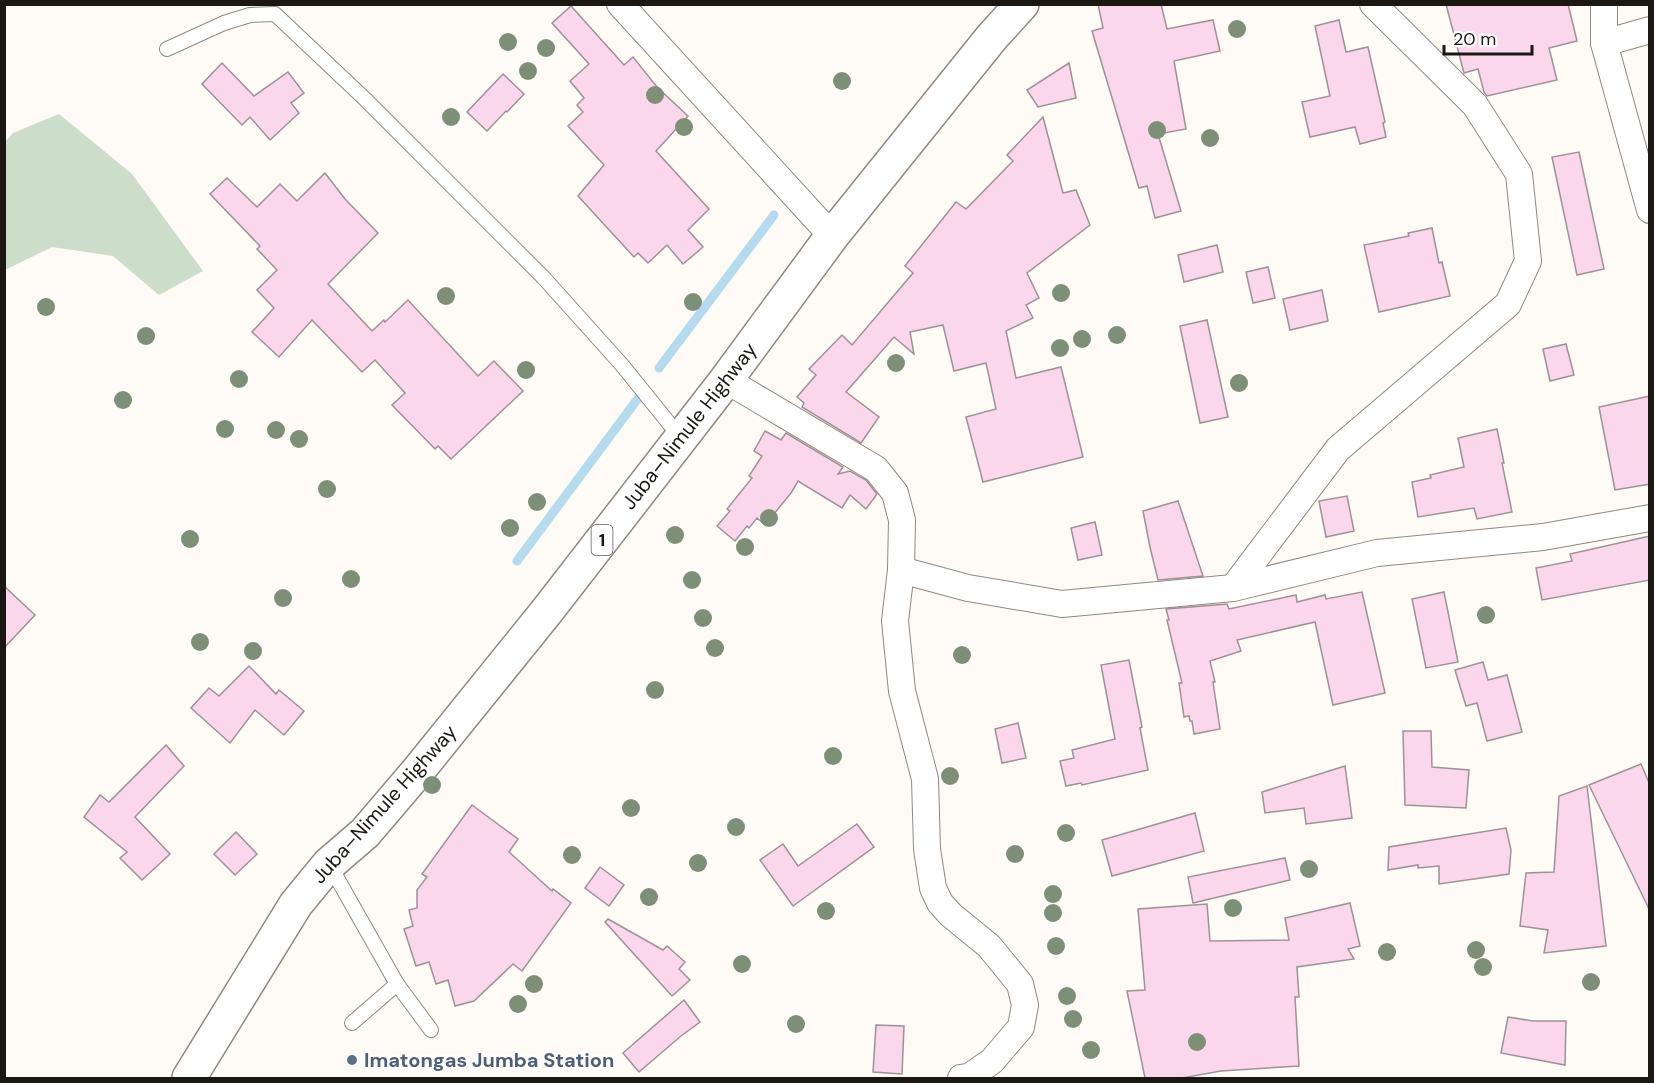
<svg xmlns="http://www.w3.org/2000/svg" width="1654" height="1083" font-family="'DM Sans',sans-serif">
  <rect width="100%" height="100%" fill="#fefaf6"/>
  <!-- green -->
  <polygon fill="#ccddc9" points="59,114 132,174 203,271 159,295 113,256 52,247 5,270 5,142 13,133"/>
  <g fill="none" stroke-linecap="round" stroke-linejoin="round">
    <!-- stream -->
    <g stroke="#b5dbee" stroke-width="9">
      <polyline points="659,368 774,215"/>
      <polyline points="517,561 642,393"/>
    </g>
  </g>
  <!-- building -->
  <g fill="#fbd7ec" stroke="#9e9198" stroke-width="1.5">
    <polygon points="1098,4 1161,4 1167,29 1213,20 1220,51 1174,61 1186,129 1158,134 1181,211 1155,218 1147,186 1139,188 1092,31 1103,28"/>
    <polygon points="1446,4 1568,4 1577,41 1549,48 1557,80 1487,96 1484,92 1478,69 1464,73"/>
    <polygon points="571,6 624,65 633,57 657,87 688,116 656,151 709,209 688,230 703,247 683,264 667,245 648,263 638,253 634,257 578,196 604,165 568,126 583,112 577,105 584,98 570,81 589,64 552,23"/>
    <polygon points="1339,20 1346,52 1368,47 1385,122 1383,123 1386,137 1360,144 1355,127 1310,137 1302,102 1330,96 1315,26"/>
    <polygon points="222,63 254,96 288,72 304,93 291,103 299,113 270,140 250,117 242,125 202,84"/>
    <polygon points="1069,63 1076,98 1038,107 1027,90"/>
    <polygon points="503,74 524,94 507,112 506,111 487,131 467,112"/>
    <polygon points="1043,117 1063,193 1076,190 1090,225 1027,273 1039,298 1026,305 1033,318 1006,331 1016,378 1061,367 1083,457 983,482 966,417 996,409 986,363 954,371 943,325 910,332 914,354 894,337 846,392 879,417 861,443 802,407 804,403 797,397 816,375 809,369 842,335 852,345 913,273 905,266 956,202 966,209 1013,161 1007,155"/>
    <polygon points="1579,152 1604,269 1577,275 1552,157"/>
    <polygon points="325,173 345,199 378,233 328,284 372,331 384,320 385,322 408,300 478,376 494,361 523,391 451,459 438,446 435,449 392,405 405,393 375,360 362,372 312,320 279,357 252,332 274,308 257,290 277,270 257,249 260,246 210,194 227,178 257,207 280,184 297,201"/>
    <polygon points="1432,228 1439,263 1442,262 1450,296 1379,312 1364,245 1409,236 1408,233"/>
    <polygon points="1217,245 1223,272 1184,282 1178,255"/>
    <polygon points="1268,267 1275,298 1253,303 1246,272"/>
    <polygon points="1322,290 1328,321 1290,330 1283,299"/>
    <polygon points="1207,320 1228,417 1200,423 1180,326"/>
    <polygon points="1566,344 1574,375 1550,381 1543,349"/>
    <polygon points="1650,396 1650,484 1615,490 1599,407"/>
    <polygon points="1497,429 1504,463 1502,463 1512,512 1477,519 1474,508 1418,517 1412,482 1431,478 1430,475 1464,467 1458,438"/>
    <polygon points="765,431 781,440 786,433 843,467 838,474 850,471 866,480 877,494 866,509 850,495 842,508 798,481 791,493 765,525 757,518 749,528 747,526 735,541 717,526 730,511 727,509 752,478 749,476 762,456 754,451"/>
    <polygon points="1347,496 1354,531 1326,537 1319,501"/>
    <polygon points="1178,501 1203,576 1158,580 1150,547 1143,511"/>
    <polygon points="1095,522 1102,555 1078,560 1071,528"/>
    <polygon points="1650,536 1650,580 1542,600 1536,568 1572,561 1570,554"/>
    <polygon points="4,586 35,615 4,648"/>
    <polygon points="1362,592 1385,693 1333,705 1315,622 1237,640 1241,651 1210,661 1215,682 1213,682 1220,729 1194,734 1192,721 1190,721 1189,716 1184,717 1179,683 1182,683 1167,620 1169,620 1166,609 1227,604 1229,609 1296,595 1297,602 1325,595 1326,599"/>
    <polygon points="1444,592 1458,662 1426,668 1412,599"/>
    <polygon points="1129,660 1142,727 1140,728 1148,770 1082,785 1081,783 1066,786 1060,761 1074,758 1072,750 1115,739 1101,665"/>
    <polygon points="1483,662 1488,680 1507,675 1522,732 1487,741 1477,703 1466,706 1455,670"/>
    <polygon points="249,666 276,694 279,690 304,711 284,735 255,710 230,743 191,708 209,688 219,696"/>
    <polygon points="1018,723 1026,758 1002,763 995,729"/>
    <polygon points="1403,731 1431,731 1432,767 1469,770 1466,808 1405,805"/>
    <polygon points="166,745 184,766 135,817 170,854 142,880 120,858 127,852 84,817 100,795 109,802"/>
    <polygon points="1641,764 1650,785 1650,911 1589,785"/>
    <polygon points="1345,766 1352,818 1306,824 1304,808 1265,813 1262,792"/>
    <polygon points="1587,786 1606,946 1544,953 1548,930 1520,926 1526,873 1554,872 1559,796"/>
    <polygon points="472,805 518,839 509,852 552,891 553,889 571,903 522,971 513,964 474,1001 455,1006 448,980 436,984 429,962 416,966 404,929 413,926 409,910 417,908 417,890 427,877 422,874"/>
    <polygon points="1195,813 1204,851 1112,876 1102,840"/>
    <polygon points="857,824 874,847 793,906 760,860 783,844 798,866"/>
    <polygon points="1506,828 1511,850 1509,874 1439,884 1439,866 1418,868 1418,865 1388,870 1389,847"/>
    <polygon points="236,832 257,854 235,875 214,854"/>
    <polygon points="1285,858 1290,880 1193,903 1188,877"/>
    <polygon points="600,867 624,885 609,906 585,888"/>
    <polygon points="1350,903 1360,946 1348,949 1354,959 1297,967 1299,997 1295,997 1299,1066 1221,1071 1182,1078 1145,1078 1127,991 1145,990 1138,909 1207,904 1210,941 1289,940 1285,918"/>
    <polygon points="608,919 663,950 667,946 685,962 679,969 690,980 672,996 605,922"/>
    <polygon points="684,1000 700,1022 681,1036 639,1072 623,1053"/>
    <polygon points="1508,1017 1533,1021 1566,1021 1565,1065 1501,1053"/>
    <polygon points="876,1025 904,1026 902,1074 873,1072"/>
  </g>
  <g fill="none" stroke-linecap="round" stroke-linejoin="round">
    <!-- lane casing -->
    <g stroke="#92887f" stroke-width="16">
      <g id="lane">
        <polyline points="167,49 224,23 250,15 275,14 365,99 543,277 622,365 680,437"/>
        <polyline points="329,864 397,984 352,1023"/>
        <polyline points="397,984 431,1030"/>
      </g>
    </g>
    <!-- street casing -->
    <g stroke="#92887f" stroke-width="28">
      <g id="street">
        <polyline points="620,4 832,236"/>
        <polyline points="1604,4 1604,43 1650,210"/>
        <polyline points="1604,43 1650,30"/>
        <polyline points="726,380 876,469 895,493 902,520 901,570 895,621 902,691 925,779 927,849 933,888 940,903 951,915 989,946 1020,984 1025,1005 1021,1027 992,1061 969,1077 961,1078"/>
        <polyline points="901,570 968,588 1062,604 1233,588 1377,553 1543,537 1650,518"/>
        <polyline points="1233,588 1338,449 1508,304 1528,261 1519,174 1475,105 1373,4"/>
      </g>
    </g>
    <!-- primary casing -->
    <g stroke="#92887f" stroke-width="36">
      <polyline id="primary" points="189,1078 296,904 329,864 365,833 417,772 547,611 726,380 832,236 992,37 1022,4"/>
    </g>
    <!-- lane -->
    <use href="#lane" stroke="#fff" stroke-width="14"/>
    <!-- street -->
    <use href="#street" stroke="#fff" stroke-width="26"/>
    <!-- primary -->
    <use href="#primary" stroke="#fff" stroke-width="33"/>
  </g>
  <!-- trees -->
  <g fill="#7e8f77">
    <circle cx="1237" cy="29" r="9"/>
    <circle cx="508" cy="42" r="9"/>
    <circle cx="546" cy="48" r="9"/>
    <circle cx="528" cy="71" r="9"/>
    <circle cx="842" cy="81" r="9"/>
    <circle cx="655" cy="95" r="9"/>
    <circle cx="451" cy="117" r="9"/>
    <circle cx="684" cy="127" r="9"/>
    <circle cx="1157" cy="130" r="9"/>
    <circle cx="1210" cy="138" r="9"/>
    <circle cx="1061" cy="293" r="9"/>
    <circle cx="446" cy="296" r="9"/>
    <circle cx="693" cy="302" r="9"/>
    <circle cx="46" cy="307" r="9"/>
    <circle cx="1117" cy="335" r="9"/>
    <circle cx="146" cy="336" r="9"/>
    <circle cx="1082" cy="339" r="9"/>
    <circle cx="1060" cy="348" r="9"/>
    <circle cx="896" cy="363" r="9"/>
    <circle cx="526" cy="370" r="9"/>
    <circle cx="239" cy="379" r="9"/>
    <circle cx="1239" cy="383" r="9"/>
    <circle cx="123" cy="400" r="9"/>
    <circle cx="225" cy="429" r="9"/>
    <circle cx="276" cy="430" r="9"/>
    <circle cx="299" cy="439" r="9"/>
    <circle cx="327" cy="489" r="9"/>
    <circle cx="537" cy="502" r="9"/>
    <circle cx="769" cy="518" r="9"/>
    <circle cx="510" cy="528" r="9"/>
    <circle cx="675" cy="535" r="9"/>
    <circle cx="190" cy="539" r="9"/>
    <circle cx="745" cy="547" r="9"/>
    <circle cx="351" cy="579" r="9"/>
    <circle cx="692" cy="580" r="9"/>
    <circle cx="283" cy="598" r="9"/>
    <circle cx="1486" cy="615" r="9"/>
    <circle cx="703" cy="618" r="9"/>
    <circle cx="200" cy="642" r="9"/>
    <circle cx="715" cy="648" r="9"/>
    <circle cx="253" cy="651" r="9"/>
    <circle cx="962" cy="655" r="9"/>
    <circle cx="655" cy="690" r="9"/>
    <circle cx="833" cy="756" r="9"/>
    <circle cx="950" cy="776" r="9"/>
    <circle cx="432" cy="785" r="9"/>
    <circle cx="631" cy="808" r="9"/>
    <circle cx="736" cy="827" r="9"/>
    <circle cx="1066" cy="833" r="9"/>
    <circle cx="1015" cy="854" r="9"/>
    <circle cx="572" cy="855" r="9"/>
    <circle cx="698" cy="863" r="9"/>
    <circle cx="1309" cy="869" r="9"/>
    <circle cx="1053" cy="894" r="9"/>
    <circle cx="649" cy="897" r="9"/>
    <circle cx="1233" cy="908" r="9"/>
    <circle cx="826" cy="911" r="9"/>
    <circle cx="1053" cy="913" r="9"/>
    <circle cx="1056" cy="946" r="9"/>
    <circle cx="1476" cy="950" r="9"/>
    <circle cx="1387" cy="952" r="9"/>
    <circle cx="742" cy="964" r="9"/>
    <circle cx="1483" cy="967" r="9"/>
    <circle cx="1591" cy="982" r="9"/>
    <circle cx="534" cy="984" r="9"/>
    <circle cx="1067" cy="996" r="9"/>
    <circle cx="518" cy="1004" r="9"/>
    <circle cx="1073" cy="1019" r="9"/>
    <circle cx="796" cy="1024" r="9"/>
    <circle cx="1197" cy="1042" r="9"/>
    <circle cx="1091" cy="1050" r="9"/>
  </g>
  <!-- markers -->
  <circle fill="#5c6f8a" stroke="#fff" stroke-width="2" cx="352" cy="1060" r="6"/>
  <g text-anchor="middle" stroke-width="4.5" stroke-linejoin="round" paint-order="stroke">
    <!-- shield labels -->
    <rect fill="#fff" stroke="#5f5d5a" stroke-width="1.5" x="591.5" y="525" width="21" height="30" rx="4.5"/>
    <g font-size="18" font-weight="bold" fill="#1b1814">
      <text x="602" y="546">1</text>
    </g>
    <!-- street labels -->
    <g font-size="20" fill="#1b1814" stroke="#fff">
      <text transform="translate(689 426) rotate(-52)" y="7">Juba–Nimule Highway</text>
      <text transform="translate(384 804) rotate(-48)" y="7">Juba–Nimule Highway</text>
    </g>
    <!-- service labels -->
    <g font-size="20" font-weight="bold" fill="#4e5e75" stroke="#fff" text-anchor="start">
      <text x="364" y="1067">Imatongas Jumba Station</text>
    </g>
  </g>
  <!-- border -->
  <rect width="1654" height="1083" fill="none" stroke="#1b1814" stroke-width="12"/>
  <!-- scale -->
  <path d="M1444 45v9h88v-9" fill="none" stroke="#1b1814" stroke-width="3"/>
  <text x="1453" y="45" font-size="18" fill="#1b1814" stroke="#ffffff" stroke-width="4.5" paint-order="stroke">20 m</text>
</svg>
